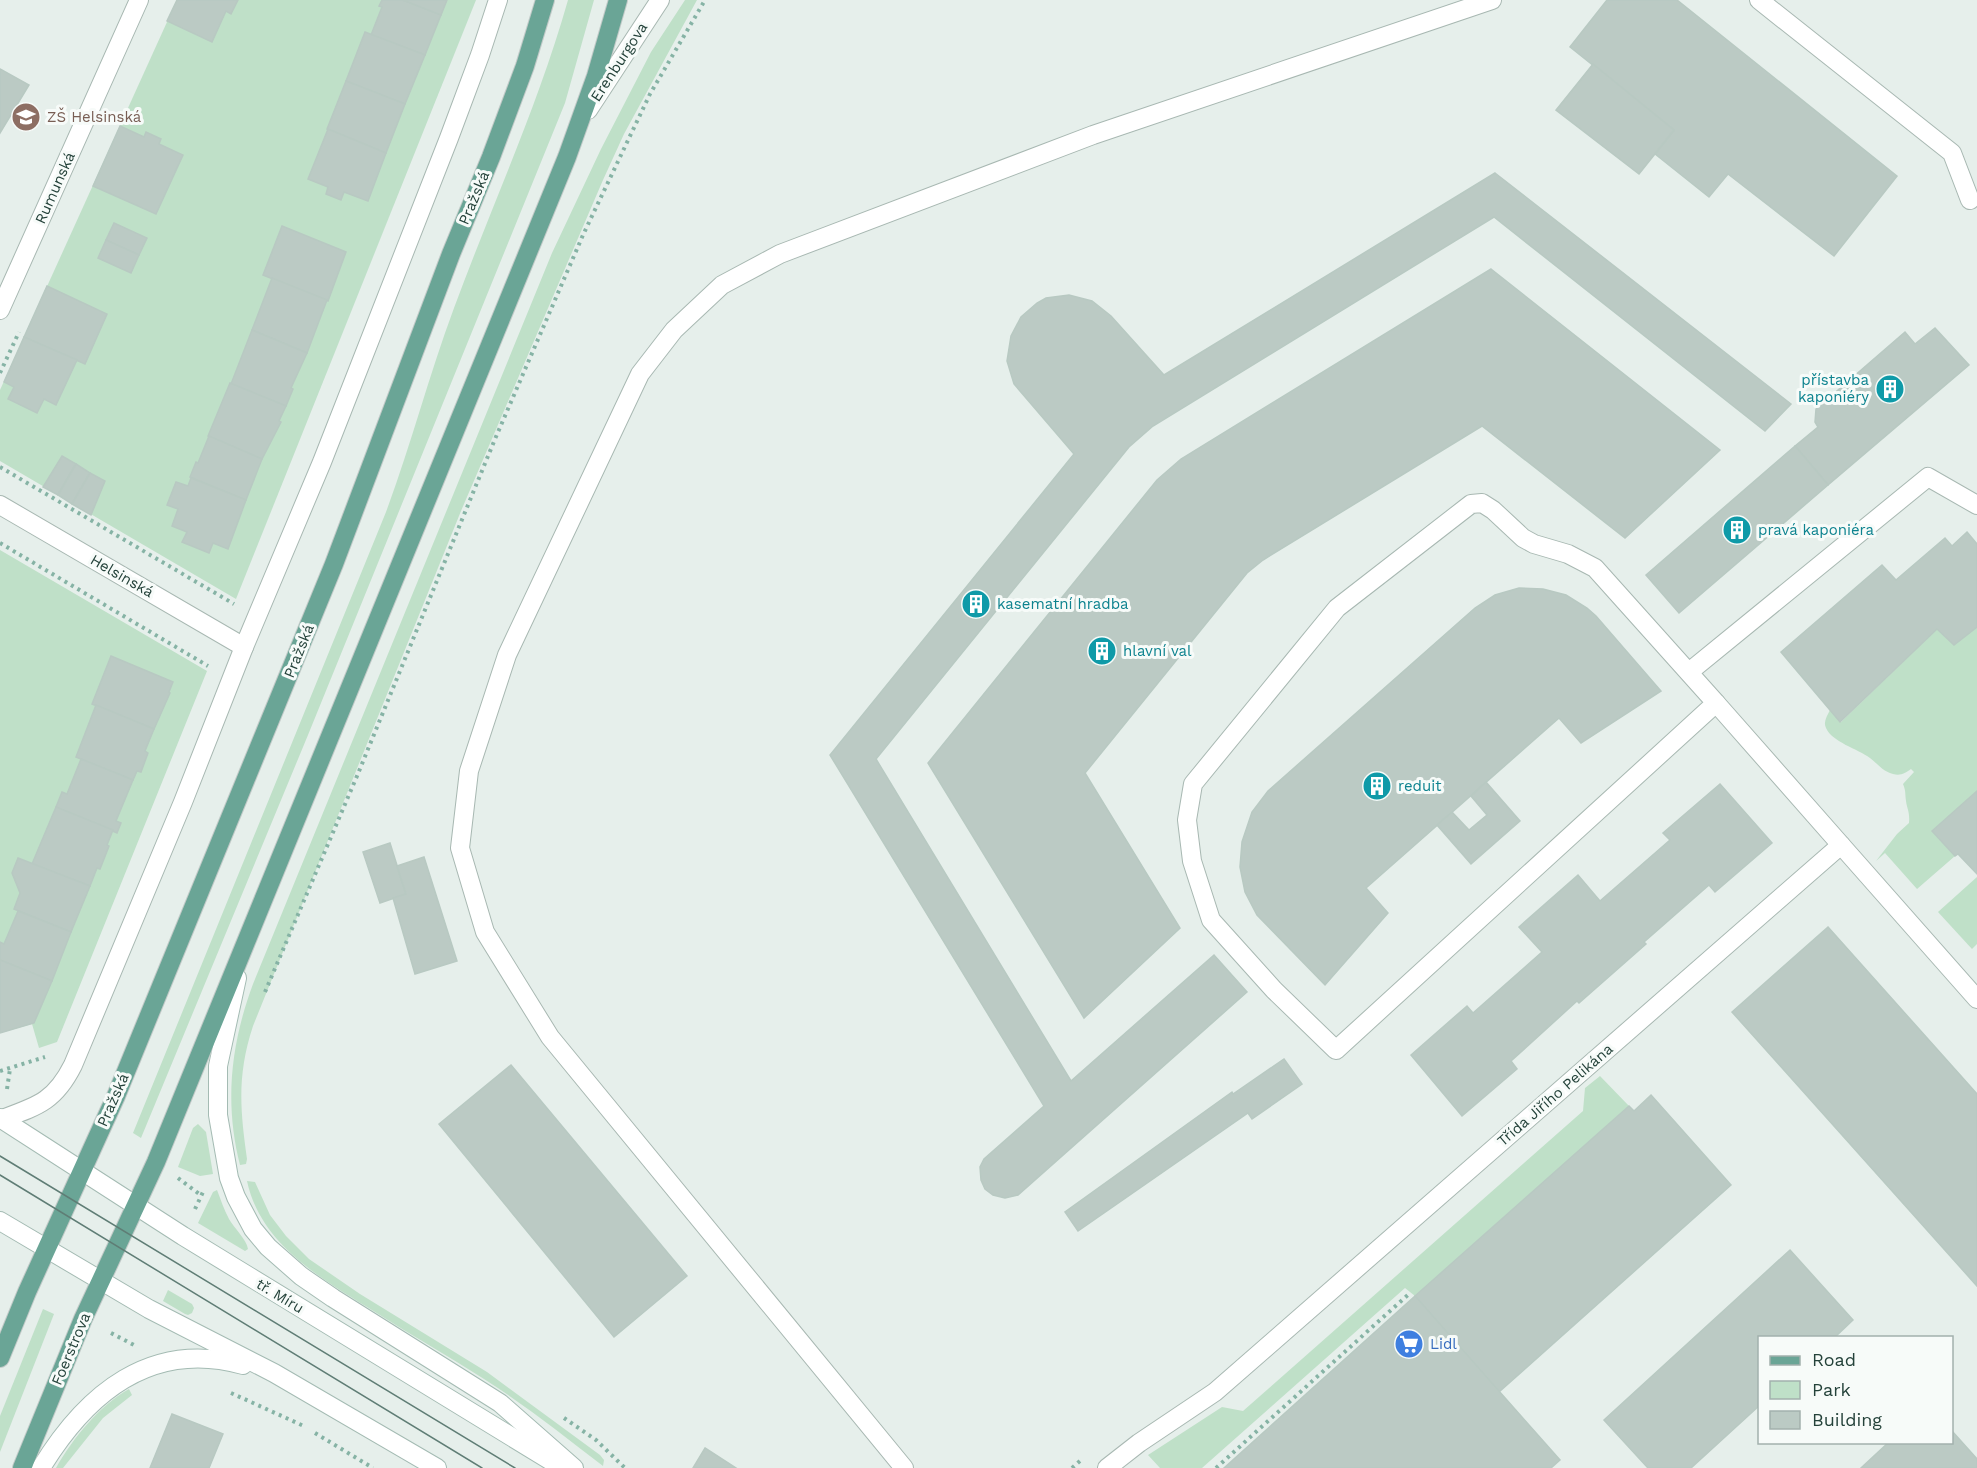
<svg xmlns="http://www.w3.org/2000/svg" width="1977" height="1468" font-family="'Work Sans',sans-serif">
  <rect width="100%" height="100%" fill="#e6efeb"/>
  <!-- green -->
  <g fill="#bfe0c8">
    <polygon points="177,0 476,0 236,599 0,461 0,390"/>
    <path d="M568 0H594L565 103 308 735 141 1138 133 1133 386 512C411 445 429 375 454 308 492 205 538 106 568 0Z"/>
    <path d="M685 0H697L624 134 603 180 461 511 253 1026C237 1075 240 1109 247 1159L246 1164 240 1165C224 1103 231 1043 253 984L552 253 601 149 651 52Z"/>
    <polygon points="0,550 207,671 57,1042 39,1048 32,1024 0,1033"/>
    <path d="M1977 627V791L1932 831 1955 856 1917 889 1885 853 1876 861 1897 834 1909 823C1910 812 1907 809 1906 801 1905 794 1906 791 1903 784L1914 772 1911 769C1905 773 1901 776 1893 774 1882 771 1878 764 1870 758 1858 749 1832 742 1826 728 1823 722 1827 716 1830 710L1841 722 1937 629 1954 645Z"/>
    <polygon points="1977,877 1977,944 1972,949 1938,912"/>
    <polygon points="1600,1076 1629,1106 1415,1296 1405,1288 1202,1468 1160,1468 1148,1455 1222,1407 1243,1411 1583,1111 1585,1088"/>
    <polygon points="198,1124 206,1132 213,1174 200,1176 178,1167 193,1128"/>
    <path d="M247 1181 255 1182 270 1215 286 1236 309 1259 360 1294 487 1372 600 1455 604 1460 603 1466C564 1436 525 1405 484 1379 448 1356 411 1335 375 1312 324 1280 261 1246 247 1181Z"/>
    <path d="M217 1190C221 1200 224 1210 229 1219 234 1228 247 1240 248 1249L245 1251 198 1223 213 1192Z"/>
    <polygon points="168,1290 192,1304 194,1308 192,1313 188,1315 185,1314 163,1301"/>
    <polygon points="43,1309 54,1314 0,1452 0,1416"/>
    <path d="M129 1389 132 1395 103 1418 63 1468H56C73 1438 99 1406 129 1389Z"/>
  </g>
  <!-- building -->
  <g fill="#bbcac4" stroke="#b8c9c2" stroke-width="1.5">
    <polygon points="177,0 238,0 231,14 226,11 212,42 167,21"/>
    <polygon points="382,0 403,0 441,15 425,55 371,35 382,7 379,6"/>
    <polygon points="403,0 447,0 441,15"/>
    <polygon points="1607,0 1677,0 1897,176 1834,256 1728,174 1709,197 1655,154 1674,130 1570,47"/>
    <polygon points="365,32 425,55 405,104 346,81"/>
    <polygon points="1593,64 1674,130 1639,174 1556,110"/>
    <polygon points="0,69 29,85 0,133"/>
    <polygon points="346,81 405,104 386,153 327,129"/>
    <polygon points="120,126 144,137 146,132 161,139 159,144 183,155 156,214 93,186"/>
    <polygon points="328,129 386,153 368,201 344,192 341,200 326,194 328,187 308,179"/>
    <polygon points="1495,173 1791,404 1765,431 1494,217 1153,426 1129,447 876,759 1071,1081 1214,955 1247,992 1018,1195 1005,1198 993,1195 985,1189 981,1180 980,1167 984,1159 1044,1106 830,755 1074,454 1014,384 1007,361 1011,336 1021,317 1037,303 1046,298 1069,295 1092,301 1111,316 1164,375"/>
    <polygon points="114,223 147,238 139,255 106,240"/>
    <polygon points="282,226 346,252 328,301 263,275"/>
    <polygon points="106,240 139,255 131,273 98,258"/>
    <polygon points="1491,269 1720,450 1625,538 1482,426 1263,560 1247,573 1085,773 1180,928 1084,1018 928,763 1157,480 1181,459"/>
    <polygon points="272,278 327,300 307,353 252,330"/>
    <polygon points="47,286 107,314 85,364 24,337"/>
    <polygon points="1935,328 1969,365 1828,485 1795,446 1818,427 1815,422 1816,409 1905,332 1915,344"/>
    <polygon points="252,330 307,353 291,388 293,389 286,406 231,384"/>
    <polygon points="24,337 77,360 56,405 44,399 37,413 8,399 14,387 4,382"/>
    <polygon points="230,383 286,406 279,421 281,422 262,459 208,436"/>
    <polygon points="209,436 262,459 246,500 190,477 196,462 198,463"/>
    <polygon points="1795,446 1828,485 1679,613 1646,575"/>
    <polygon points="62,456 76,464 58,495 43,487"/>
    <polygon points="76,464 90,473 72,504 58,495"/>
    <polygon points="90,473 105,481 91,515 72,504"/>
    <polygon points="191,478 246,500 228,549 213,543 209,553 182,542 187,532 172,526 178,509 167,505 176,482 188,486"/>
    <polygon points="1967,532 1977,544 1977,627 1954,645 1937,629 1840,722 1781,652 1882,565 1896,580 1945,538 1952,546"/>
    <polygon points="1519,588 1543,589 1566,595 1587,608 1596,616 1661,691 1581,743 1559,718 1366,888 1388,913 1325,985 1257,915 1245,892 1240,867 1242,842 1252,812 1268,791 1475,608 1495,595"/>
    <polygon points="111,656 173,682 169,692 170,693 154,729 92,704"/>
    <polygon points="96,705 154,729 145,751 148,753 141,772 137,771 133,780 76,757"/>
    <polygon points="81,759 133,780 116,821 121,823 117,833 56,807 62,792 67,794"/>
    <polygon points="1486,782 1520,821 1471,864 1437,825 1452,812 1469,830 1487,815 1471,796"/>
    <polygon points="1720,784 1772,843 1715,892 1709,885 1644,942 1646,944 1579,1003 1577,1001 1511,1061 1517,1069 1462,1116 1411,1055 1467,1006 1473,1013 1542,952 1519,927 1578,875 1600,901 1670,840 1663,833"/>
    <polygon points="1977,791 1977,874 1958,854 1955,856 1932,831"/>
    <polygon points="56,807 113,830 107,845 109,846 100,869 97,868 90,886 32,864"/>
    <polygon points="390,843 406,894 380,903 363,852"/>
    <polygon points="424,857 457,961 415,974 393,898 406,894 397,866"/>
    <polygon points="18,858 90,886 71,932 14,909 20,893 12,873"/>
    <polygon points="18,911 71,932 52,981 0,960 0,942 4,944"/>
    <polygon points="1828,927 1977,1094 1977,1286 1732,1012"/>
    <polygon points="0,960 52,981 34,1023 0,1033"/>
    <polygon points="1284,1059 1302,1084 1252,1119 1248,1113 1078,1231 1065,1212 1232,1092 1233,1094"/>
    <polygon points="511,1065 687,1276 614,1337 439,1124"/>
    <polygon points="1651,1095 1731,1185 1499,1392 1415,1296 1629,1106 1634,1111"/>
    <polygon points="1790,1250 1853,1320 1834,1338 1760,1338 1760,1405 1691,1468 1648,1468 1604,1420"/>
    <polygon points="1415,1296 1560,1460 1551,1468 1224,1468"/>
    <polygon points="172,1414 223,1434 209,1468 150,1468"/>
    <polygon points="1952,1431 1977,1459 1977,1468 1861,1468 1889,1442 1952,1442"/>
    <polygon points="705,1448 736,1468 693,1468"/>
  </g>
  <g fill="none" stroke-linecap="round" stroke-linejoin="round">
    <!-- service casing -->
    <g stroke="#a8b8b2" stroke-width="20">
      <g id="service">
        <polyline points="1759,0 1952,153 1970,200"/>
        <polygon points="1482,503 1493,510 1523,538 1534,544 1568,554 1595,568 1716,703 1336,1050 1274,990 1211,920 1192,861 1187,820 1193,784 1337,608 1471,504"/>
        <polyline points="1689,672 1928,477 1977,505"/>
        <polyline points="1716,703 1841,845"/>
        <polyline points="904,1468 550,1037 485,932 460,848 469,771 507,655 640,374 674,330 722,285 780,254 1093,135 1492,0"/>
      </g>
    </g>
    <!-- minor casing -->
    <g stroke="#a8b8b2" stroke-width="20">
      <g id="minor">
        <polyline points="588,110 660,0"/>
        <polyline points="0,310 139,0"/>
        <polyline points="0,505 244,647"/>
        <path d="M2 1119C38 1106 55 1101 73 1065L183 802 244 647 322 462 449 138 480 55 498 0"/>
        <polyline points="1107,1468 1139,1443 1215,1392 1841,845 1977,999"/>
      </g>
    </g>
    <!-- secondary casing -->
    <g stroke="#a4bbb3" stroke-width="20">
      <g id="secondary">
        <polyline points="237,978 218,1066 218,1115 229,1178 236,1197 253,1229 268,1247 301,1276 333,1298 500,1403 574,1468"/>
        <polyline points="0,1118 183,1236 556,1464"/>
        <polyline points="0,1221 149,1309 274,1373 437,1468"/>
        <path d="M41 1468C86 1394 151 1339 243 1365"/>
      </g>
    </g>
    <!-- primary casing -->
    <g stroke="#c2cac8" stroke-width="20">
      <g id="primary">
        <polyline points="0,1358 27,1292 116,1096 334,564 451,254 491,157 525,66 545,0"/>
        <polyline points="22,1468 83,1319 156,1162 567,157 596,76 618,0"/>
      </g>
    </g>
    <!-- path -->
    <g stroke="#86b3a5" stroke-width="4" stroke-dasharray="3 4.5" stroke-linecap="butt">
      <polyline points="0,373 19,332"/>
      <polyline points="0,467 234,604"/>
      <polyline points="0,543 208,666"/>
      <polyline points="265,992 357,776 495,439 583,235 650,94 705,0"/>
      <polyline points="0,1071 45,1057"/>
      <polyline points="7,1089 10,1069"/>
      <polyline points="178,1178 202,1196"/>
      <polyline points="195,1209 203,1192"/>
      <polyline points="111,1333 134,1345"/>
      <polyline points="231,1393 306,1427"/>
      <polyline points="564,1418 596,1440 625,1468"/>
      <polyline points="315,1433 373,1468"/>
      <polyline points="1072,1468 1080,1461"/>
      <polyline points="1216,1468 1410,1293"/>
    </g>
    <!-- service -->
    <use href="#service" stroke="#fff" stroke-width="18"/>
    <!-- minor -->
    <use href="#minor" stroke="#fff" stroke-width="18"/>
    <!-- secondary -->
    <use href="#secondary" stroke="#fff" stroke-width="18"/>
    <!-- primary -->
    <use href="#primary" stroke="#6aa596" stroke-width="18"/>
    <!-- tram -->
    <g stroke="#5f7d75" stroke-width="1.5">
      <polyline points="0,1156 515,1468"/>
      <polyline points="0,1175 482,1468"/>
    </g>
  </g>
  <!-- icons -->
  <defs>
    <g id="school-disc" transform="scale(1.5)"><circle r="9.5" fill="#8d6e63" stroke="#f7fbf9"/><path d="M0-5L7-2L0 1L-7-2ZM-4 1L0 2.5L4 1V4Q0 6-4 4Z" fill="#fff"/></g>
    <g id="building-disc" transform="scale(1.5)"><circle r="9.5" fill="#0f9aa8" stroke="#f7fbf9"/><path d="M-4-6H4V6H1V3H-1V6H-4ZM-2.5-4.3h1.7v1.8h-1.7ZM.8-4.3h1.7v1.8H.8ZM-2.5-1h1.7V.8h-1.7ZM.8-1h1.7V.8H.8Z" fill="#fff"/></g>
    <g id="supermarket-disc" transform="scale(1.5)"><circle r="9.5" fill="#3f7fe0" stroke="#f7fbf9"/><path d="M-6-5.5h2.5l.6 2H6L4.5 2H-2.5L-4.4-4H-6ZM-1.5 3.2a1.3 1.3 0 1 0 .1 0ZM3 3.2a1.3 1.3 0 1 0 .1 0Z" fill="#fff"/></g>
  </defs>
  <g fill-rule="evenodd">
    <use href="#school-disc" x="26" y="117"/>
    <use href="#building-disc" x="1890" y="389"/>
    <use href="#building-disc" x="1737" y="530"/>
    <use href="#building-disc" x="976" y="604"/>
    <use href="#building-disc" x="1102" y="651"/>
    <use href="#building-disc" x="1377" y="786"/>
    <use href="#supermarket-disc" x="1409" y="1344"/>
  </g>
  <g text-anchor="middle" stroke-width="6" stroke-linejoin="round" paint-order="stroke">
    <!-- street labels -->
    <g font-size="15" fill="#24423a" stroke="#f7fbf9">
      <text transform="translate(619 62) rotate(-57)" y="5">Erenburgova</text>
      <text transform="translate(55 188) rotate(-66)" y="5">Rumunská</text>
      <text transform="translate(474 198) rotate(-67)" y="5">Pražská</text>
      <text transform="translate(122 576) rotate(30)" y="5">Helsinská</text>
      <text transform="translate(299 651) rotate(-68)" y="5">Pražská</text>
      <text transform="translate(1555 1095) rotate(-41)" y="5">Třída Jiřího Pelikána</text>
      <text transform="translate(113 1100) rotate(-66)" y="5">Pražská</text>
      <text transform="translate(280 1296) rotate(31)" y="5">tř. Míru</text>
      <text transform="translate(71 1349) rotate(-67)" y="5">Foerstrova</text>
    </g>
    <!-- education labels -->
    <g font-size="15" fill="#785e54" stroke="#f7fbf9" text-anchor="start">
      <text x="47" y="122">ZŠ Helsinská</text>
    </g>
    <!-- culture labels -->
    <g font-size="15" fill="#0d838f" stroke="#f7fbf9" text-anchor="start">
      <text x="1869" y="385" text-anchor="end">přístavba<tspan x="1869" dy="17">kaponiéry</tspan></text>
      <text x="1758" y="535">pravá kaponiéra</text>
      <text x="997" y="609">kasematní hradba</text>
      <text x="1123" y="656">hlavní val</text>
      <text x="1398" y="791">reduit</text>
    </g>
    <!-- shop labels -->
    <g font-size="15" fill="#366cbe" stroke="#f7fbf9" text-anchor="start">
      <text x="1430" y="1349">Lidl</text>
    </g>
  </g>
  <!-- legend -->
  <rect x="1758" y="1336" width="195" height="108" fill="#f7fbf9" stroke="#a3b1ad" stroke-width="1.5"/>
  <rect x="1770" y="1356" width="30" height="9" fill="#6aa596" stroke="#a3b1ad" stroke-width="1.5"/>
  <text x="1812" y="1366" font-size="18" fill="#24423a">Road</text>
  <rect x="1770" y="1381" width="30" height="18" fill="#bfe0c8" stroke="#a3b1ad" stroke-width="1.5"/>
  <text x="1812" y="1396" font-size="18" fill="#24423a">Park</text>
  <rect x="1770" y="1411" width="30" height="18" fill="#bbcac4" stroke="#a3b1ad" stroke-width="1.5"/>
  <text x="1812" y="1426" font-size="18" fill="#24423a">Building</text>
</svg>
